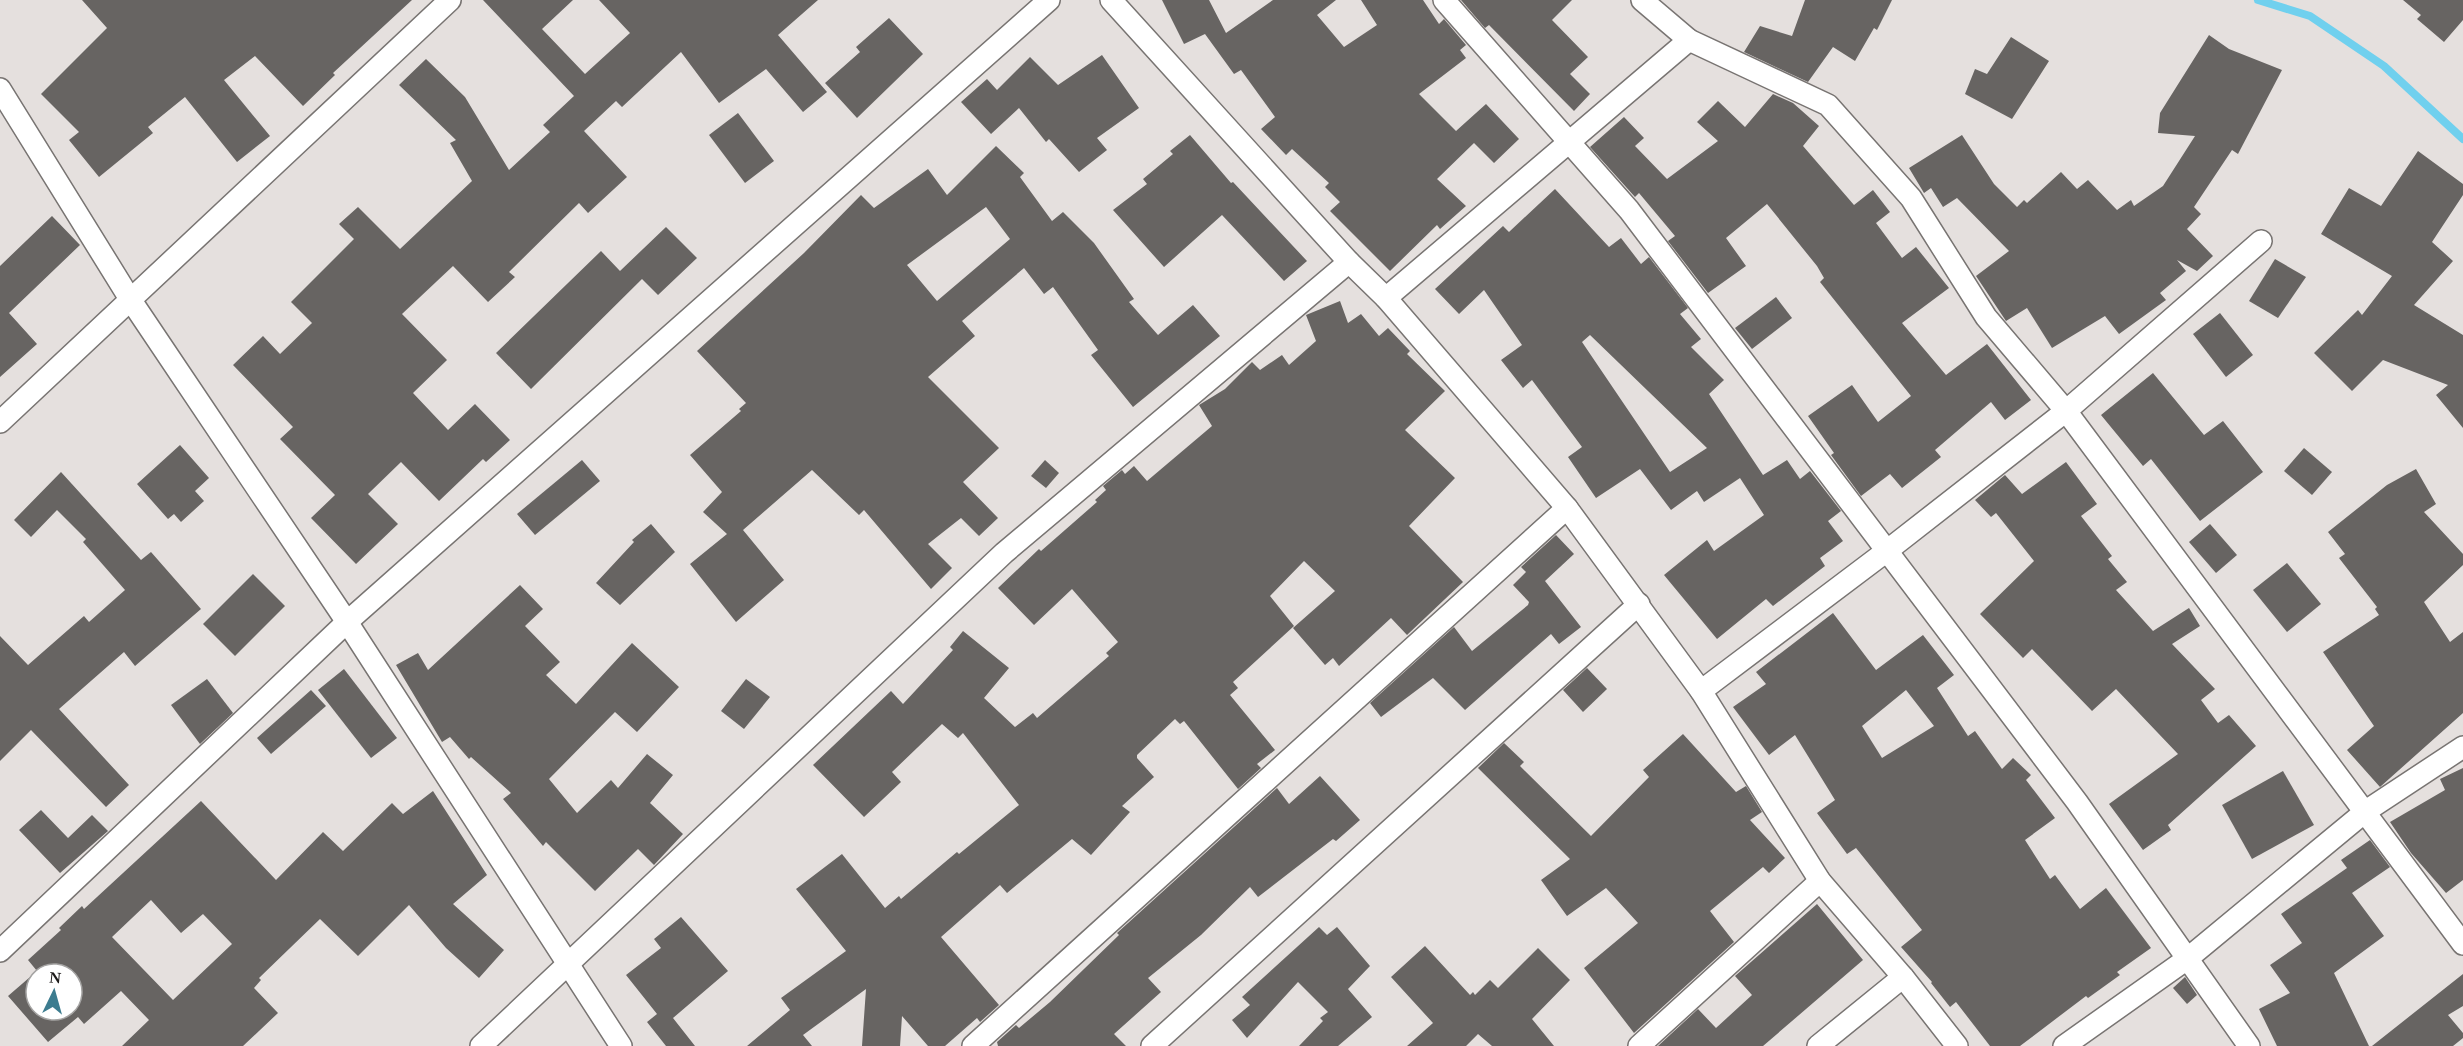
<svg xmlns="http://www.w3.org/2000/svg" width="2463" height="1046" font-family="Georgia,serif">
  <rect width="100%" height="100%" fill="#e5e0de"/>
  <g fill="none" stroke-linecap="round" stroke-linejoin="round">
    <!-- stream -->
    <polyline stroke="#70d0ee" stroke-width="8" points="2258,0 2310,16 2384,66 2463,139"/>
  </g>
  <!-- building -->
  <g fill="#676462" fill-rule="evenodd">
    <polygon points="82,0 412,0 333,73 335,75 303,106 255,56 224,80 270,136 237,162 185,97 148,127 153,133 99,177 69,140 79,132 41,94 107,28"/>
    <polygon points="483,0 573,0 542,29 585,74 630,33 599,0 818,0 778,35 827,92 803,112 766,69 719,103 681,52 622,107 616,101 584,131 627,177 588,213 579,203 509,272 515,277 488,302 453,266 402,314 447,360 413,393 448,430 475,404 510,440 486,462 483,459 439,501 401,462 368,494 398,524 356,564 311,518 335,495 280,439 293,427 233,365 263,336 280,354 312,323 291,302 354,239 339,224 358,207 400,249 472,181 450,143 456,140 399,85 426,59 465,97 509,170 550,132 543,125 574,96"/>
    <polygon points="1162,0 1209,0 1226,33 1273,0 1336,0 1317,15 1344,47 1377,25 1361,0 1423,0 1439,24 1444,19 1466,45 1460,50 1466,58 1419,94 1456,131 1486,104 1519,139 1494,163 1474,143 1437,179 1466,206 1440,229 1437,225 1390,271 1330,211 1340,202 1325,187 1329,183 1292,149 1286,155 1261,129 1275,117 1241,70 1234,74 1205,34 1184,44"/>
    <polygon points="1461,0 1572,0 1552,20 1588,57 1570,74 1590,94 1574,111 1489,25 1485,28"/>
    <polygon points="1805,0 1892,0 1877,30 1874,28 1855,61 1833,47 1808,82 1744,52 1760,26 1792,36"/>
    <polygon points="2403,0 2463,0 2463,20 2444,42 2417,19 2421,15"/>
    <polygon points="889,18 923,54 857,118 825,83 860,52 856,47"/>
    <polygon points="2209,35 2229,49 2282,70 2238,154 2232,150 2194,207 2201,214 2187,229 2213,256 2197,271 2177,260 2186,271 2160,293 2166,300 2119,334 2105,316 2052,348 2027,308 2006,321 1976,276 2009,251 1957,198 1943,207 1931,188 1924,193 1909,168 1962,135 1994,184 2017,207 2024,200 2027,203 2061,172 2077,189 2088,180 2117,210 2131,200 2134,206 2163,186 2195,136 2158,133 2160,113"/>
    <polygon points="2011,37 2049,61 2012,119 1965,94 1975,69 1987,74"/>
    <polygon points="1102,55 1139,108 1097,138 1107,150 1079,172 1049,139 1046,142 1019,108 991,134 961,102 987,79 997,90 1030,57 1058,85"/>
    <polygon points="1773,94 1793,103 1819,126 1803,146 1854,205 1873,190 1890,212 1876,223 1902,258 1916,247 1949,288 1902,323 1946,375 1987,344 2031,400 2005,420 1991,402 1935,450 1941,457 1902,488 1890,474 1861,496 1831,455 1834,453 1808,416 1852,385 1878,422 1911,396 1820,282 1824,278 1817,266 1767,204 1726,238 1746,266 1708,293 1668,241 1675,236 1639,193 1635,197 1590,147 1624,117 1644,138 1635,146 1667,179 1718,141 1697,122 1718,101 1745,127"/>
    <polygon points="738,113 774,161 745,183 709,135"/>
    <polygon points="1190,135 1231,183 1233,182 1307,261 1284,281 1222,215 1164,267 1113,210 1147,184 1143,179 1173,154 1170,151"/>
    <path d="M996 146 1024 173 1020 177 1052 221 1063 212 1094 243 1134 299 1129 302 1158 335 1193 305 1220 336 1133 407 1091 355 1098 350 1053 287 1044 294 1024 268 962 321 975 336 928 377 999 448 963 482 998 518 979 536 961 518 928 544 952 568 931 589 864 510 859 515 812 470 743 530 784 580 736 622 690 564 727 534 703 512 722 492 690 455 741 411 739 409 746 403 697 351 804 253 861 195 874 208 928 169 947 195ZM986 207 1010 239 937 301 907 265Z"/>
    <polygon points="2418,151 2463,184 2463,195 2432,242 2453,261 2414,305 2463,335 2463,428 2436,395 2448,385 2383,360 2352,391 2314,353 2358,310 2362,315 2392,276 2321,234 2349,188 2381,206"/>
    <path d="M1555 189 1609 247 1621 238 1641 264 1649 257 1688 308 1680 314 1701 339 1691 347 1724 380 1709 394 1763 475 1787 460 1800 479 1810 471 1841 511 1828 521 1843 541 1820 558 1825 566 1773 606 1766 599 1717 639 1664 575 1707 540 1714 551 1764 515 1740 478 1704 502 1697 491 1671 510 1640 469 1596 498 1568 457 1582 447 1532 380 1523 388 1501 360 1522 345 1484 290 1459 314 1435 289 1503 226 1509 232ZM1590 335 1707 448 1670 472 1582 342Z"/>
    <polygon points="52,216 80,245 9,313 37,344 0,377 0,266"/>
    <polygon points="666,227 697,258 658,295 642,279 531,389 496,353 601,251 620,271"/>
    <polygon points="2275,259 2306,277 2278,318 2249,301"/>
    <polygon points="1776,297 1792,318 1752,349 1735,328"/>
    <polygon points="1340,301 1348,323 1361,314 1379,336 1388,328 1410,351 1407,354 1445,391 1405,430 1455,478 1409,526 1463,582 1407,635 1391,618 1339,666 1333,658 1325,665 1293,628 1335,591 1304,561 1270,596 1294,626 1233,682 1238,688 1230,695 1275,750 1257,764 1261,768 1238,789 1184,721 1180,724 1175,719 1137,755 1137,758 1154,777 1122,806 1130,812 1091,855 1072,839 1007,893 1000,885 941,937 999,1005 980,1022 977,1018 945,1046 928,1046 902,1016 900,1046 862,1046 866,989 803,1035 812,1046 747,1046 790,1010 781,998 846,951 796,889 842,854 885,908 899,896 901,899 957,852 959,854 1019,805 963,733 958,738 942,724 892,772 901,782 864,817 813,765 891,691 903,704 953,650 950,647 963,631 1009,668 984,698 1015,727 1033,713 1037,718 1109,656 1106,653 1118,642 1072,589 1034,625 998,588 1039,549 1041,551 1097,502 1095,500 1106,490 1103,486 1122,470 1125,474 1134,466 1147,481 1212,426 1199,405 1225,389 1252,362 1260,370 1282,355 1289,365 1316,341 1306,315"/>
    <polygon points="2220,313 2253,355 2226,377 2193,334"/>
    <polygon points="2153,373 2204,435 2223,421 2263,472 2200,521 2151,459 2143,466 2101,415"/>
    <polygon points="180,445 209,478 195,491 204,501 181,522 174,514 168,519 137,484"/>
    <polygon points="2304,448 2332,472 2312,495 2284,471"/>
    <polygon points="582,460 600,481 535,535 517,514"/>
    <polygon points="1045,460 1059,473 1046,488 1031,476"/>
    <polygon points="2066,462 2097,504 2081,516 2112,556 2108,559 2127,582 2116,590 2153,631 2189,608 2200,626 2172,644 2215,689 2201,700 2218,723 2229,715 2256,746 2168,825 2171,830 2143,850 2109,804 2178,754 2116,689 2092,711 2032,649 2023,658 1980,614 2034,561 1996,513 1991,517 1975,500 2005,475 2022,494"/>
    <polygon points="2416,469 2436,504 2424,512 2463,554 2463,565 2424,602 2450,642 2463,632 2463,713 2380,787 2347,750 2374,726 2323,652 2379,615 2375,609 2377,607 2339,558 2345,554 2328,532 2387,485"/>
    <polygon points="61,472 141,560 151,552 201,609 135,666 124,652 59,709 129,785 106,807 31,730 0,761 0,636 28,665 84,616 89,622 125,590 83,542 86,539 57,510 31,537 14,520"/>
    <polygon points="651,524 675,552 620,605 596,583 634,542 632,540"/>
    <polygon points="2210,524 2237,555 2216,573 2189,542"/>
    <polygon points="1556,535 1574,554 1545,581 1581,627 1559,644 1551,634 1465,710 1433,678 1381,717 1370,703 1454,627 1472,651 1528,605 1529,602 1513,585 1526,572 1521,567"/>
    <polygon points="2287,563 2321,604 2287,632 2253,590"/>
    <polygon points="253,574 285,606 235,656 203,624"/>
    <polygon points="520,585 543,609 525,626 560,662 546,675 576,704 632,643 679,687 637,732 615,712 549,779 577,813 611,780 618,788 647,754 673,775 650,803 683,834 654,865 638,849 595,891 546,842 543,846 503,799 511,793 471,757 469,759 450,737 442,742 396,665 418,653 428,670"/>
    <path d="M1833 613 1876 670 1923 635 1954 675 1937 688 1968 736 1975 731 2002 769 2013 758 2031 775 2026 780 2055 818 2025 840 2050 879 2055 875 2080 909 2106 888 2151 948 2117 972 2120 975 2088 998 2086 996 2020 1046H1990L1956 1002 1950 1007 1931 983 1932 982 1901 947 1922 930 1856 848 1847 854 1817 813 1835 800 1795 735 1769 755 1733 707 1766 684 1756 672ZM1906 690 1934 726 1882 758 1862 726Z"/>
    <polygon points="1587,668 1607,689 1583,712 1563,690"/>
    <polygon points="344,669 397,738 371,758 318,690"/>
    <polygon points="207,679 233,713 200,744 171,705"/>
    <polygon points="746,679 770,697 744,729 721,711"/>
    <polygon points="311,690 326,706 271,754 257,738"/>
    <polygon points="1683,734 1736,792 1746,786 1762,812 1750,820 1785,858 1769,873 1763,867 1710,911 1734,942 1634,1033 1584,968 1638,923 1606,888 1567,916 1541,880 1570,859 1478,768 1504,743 1524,762 1520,766 1591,836 1649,777 1643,770"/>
    <polygon points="2463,768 2463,880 2446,893 2411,853 2390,822 2445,790 2440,779"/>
    <polygon points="2283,771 2314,825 2252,859 2222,805"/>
    <polygon points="1320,776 1360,820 1336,841 1333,839 1258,897 1250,887 1201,935 1148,978 1161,992 1114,1034 1126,1046 998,1046 997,1042 1016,1025 1019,1028 1050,1002 1119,935 1117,933 1277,788 1289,804"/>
    <path d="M433 791 487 875 453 904 504 950 479 978 446 948 409 905 358 956 320 919 259 978 261 980 254 988 278 1013 243 1046H122L149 1020 121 991 84 1024 78 1017 48 1042 8 996 37 971 28 960 61 930 59 928 82 906 84 909 201 801 276 880 323 832 343 851 392 803 403 814ZM151 900 181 933 203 914 232 944 173 1000 112 937ZM36 974H72V1010H36Z"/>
    <polygon points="41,810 68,838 92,815 108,831 60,873 19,830"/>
    <polygon points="2370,840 2390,867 2352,893 2384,936 2334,973 2369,1046 2277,1046 2259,1009 2290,993 2270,965 2302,943 2281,914 2347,868 2341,860"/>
    <polygon points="1817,904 1863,960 1763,1046 1658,1046 1698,1009 1716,1028 1752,995 1735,976"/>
    <polygon points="681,917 728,971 673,1018 695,1046 666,1046 647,1022 657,1014 626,975 661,948 654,939"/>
    <polygon points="1319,927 1327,935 1337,927 1370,966 1348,989 1372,1017 1338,1046 1299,1046 1323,1021 1320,1018 1328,1012 1298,982 1247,1038 1232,1020 1250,1005 1242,997"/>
    <polygon points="1425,946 1470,995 1473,992 1475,995 1490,980 1498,988 1538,948 1570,980 1532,1019 1554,1046 1492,1046 1478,1034 1466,1046 1407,1046 1433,1023 1391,977"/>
    <polygon points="2463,974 2463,1006 2448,1015 2463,1033 2463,1038 2453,1046 2372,1046"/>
    <polygon points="2185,977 2197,995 2187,1004 2173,988"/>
  </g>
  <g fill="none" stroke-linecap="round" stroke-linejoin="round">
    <!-- street casing -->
    <g stroke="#787472" stroke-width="24">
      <g id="street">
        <polyline points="1111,0 1349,262 1386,298 1567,508 1701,691 1820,881 1903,977 1957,1046"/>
        <polyline points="1444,0 1629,210 2077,802 2249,1046"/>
        <polyline points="1642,0 1689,40 1828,105 1911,198 1986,317 2066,411 2463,944"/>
        <polyline points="0,89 130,299 347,622 621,1046"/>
        <polyline points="1386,298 1689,40"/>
        <polyline points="0,422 450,0"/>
        <polyline points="1701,691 1888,550 2066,411 2261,241"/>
        <polyline points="0,951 347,622 1049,0"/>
        <polyline points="481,1046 1004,553 1349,262"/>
        <polyline points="973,1046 1567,508"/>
        <polyline points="1152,1046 1639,604"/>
        <polyline points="1639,1046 1820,881"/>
        <polyline points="1818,1046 1903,977"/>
        <polyline points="2064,1046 2187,959 2366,811 2463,747"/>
      </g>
    </g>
    <!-- street -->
    <use href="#street" stroke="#fff" stroke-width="21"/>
  </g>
  <!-- north arrow -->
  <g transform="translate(54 992) rotate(5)"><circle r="28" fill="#ffffff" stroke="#a5a4a3" stroke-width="1.5"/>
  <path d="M0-4.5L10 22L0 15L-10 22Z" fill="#3c7c8f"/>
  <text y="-9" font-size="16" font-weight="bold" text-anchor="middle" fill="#1d1b1a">N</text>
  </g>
</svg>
